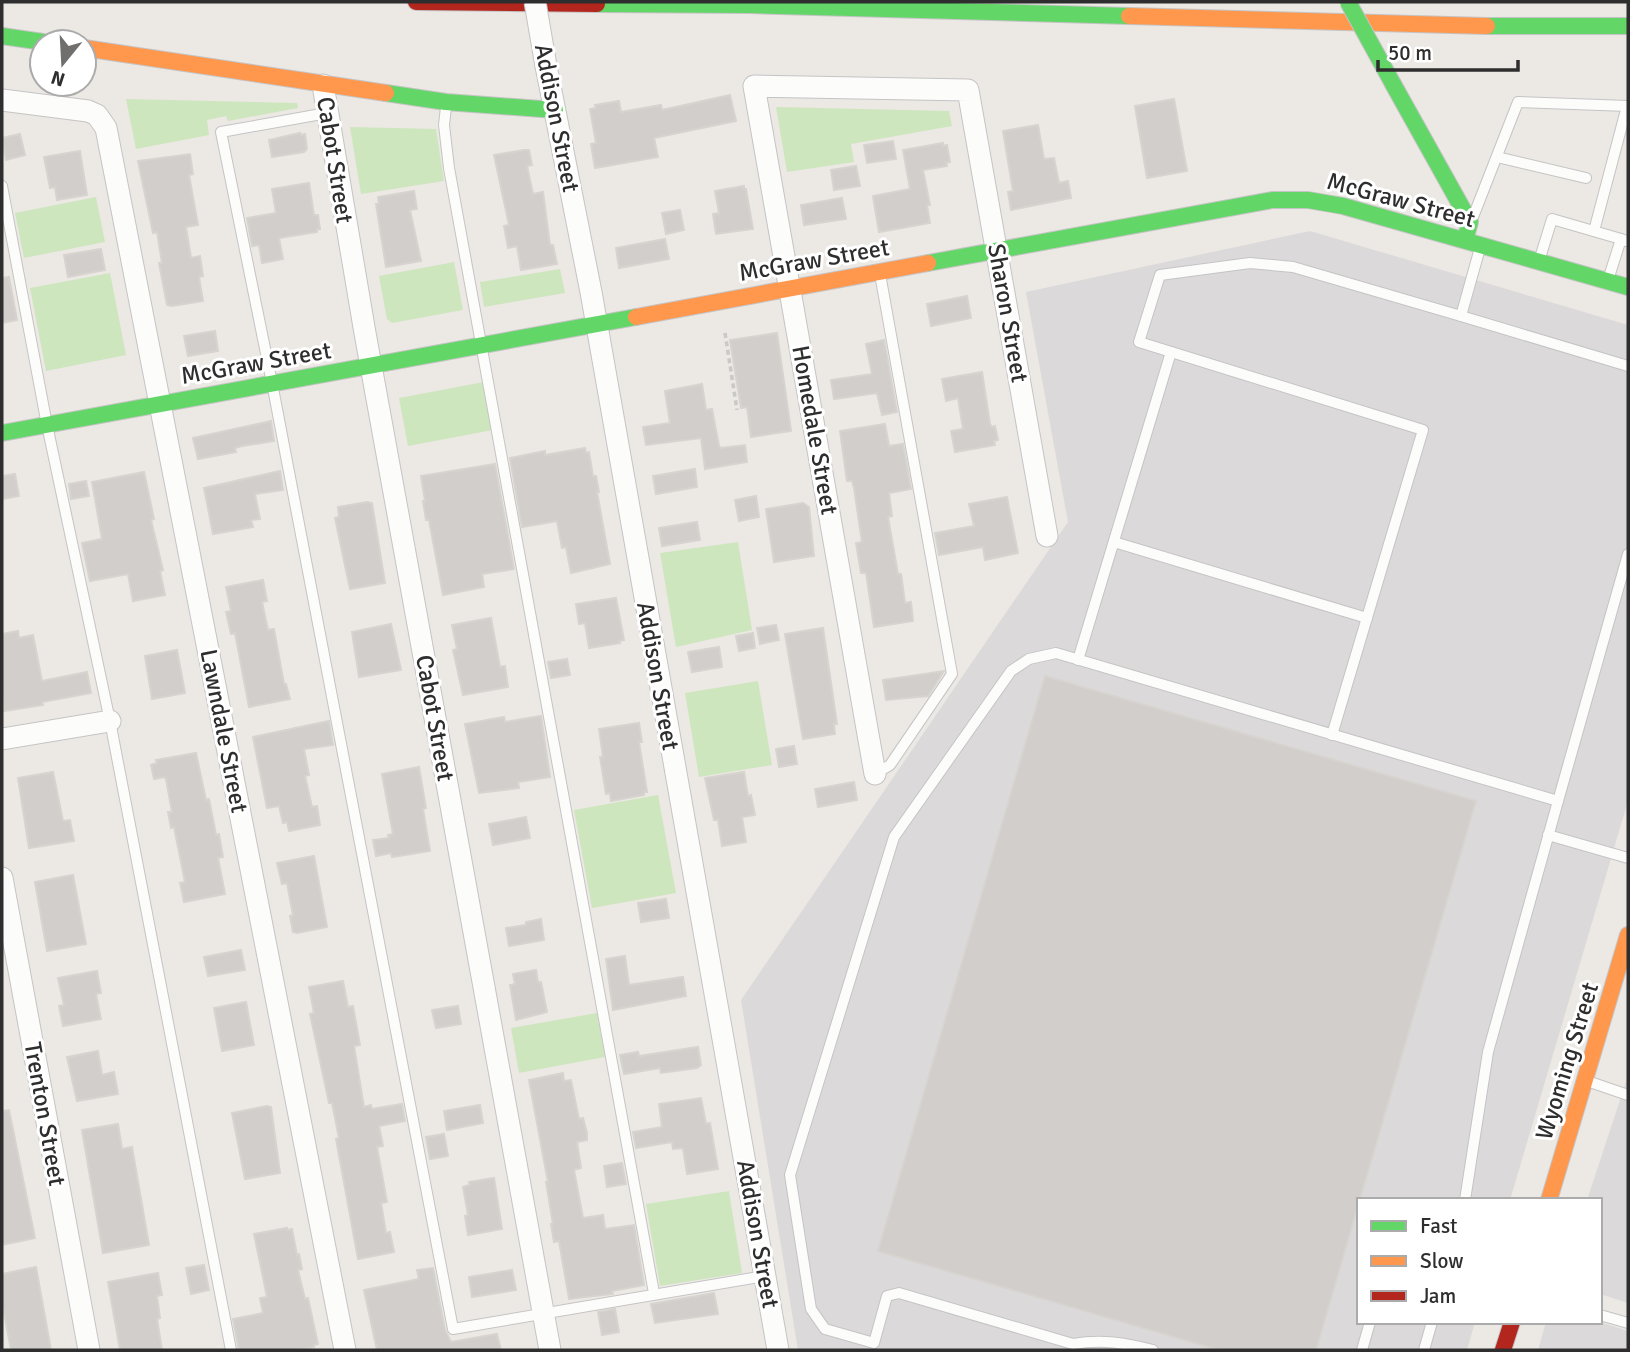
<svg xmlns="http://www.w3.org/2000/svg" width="1630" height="1352" font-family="Signika,sans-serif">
  <rect width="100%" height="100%" fill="#ece8e4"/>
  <!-- industrial -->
  <g fill="#dcd9db">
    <polygon points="1310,231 1628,325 1628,801 1510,1200 1359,1200 1359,1322 1475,1322 1467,1350 798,1350 741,1000 1068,522 1026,292"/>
    <polygon points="1628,1076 1628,1303 1600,1294 1600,1200 1587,1200"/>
    <polygon points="1546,1322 1600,1322 1628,1331 1628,1350 1538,1350"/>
  </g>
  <!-- green -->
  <g fill="#cee6be">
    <polygon points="126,99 297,103 298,108 228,121 226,116 207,120 209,135 136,149"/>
    <polygon points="776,107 949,111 952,126 851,144 854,162 787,172"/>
    <polygon points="350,127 436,129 444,181 361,194"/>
    <polygon points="96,197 105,242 24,258 15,213"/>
    <polygon points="454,262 463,310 392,323 387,319 379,276"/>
    <polygon points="560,269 565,293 484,307 480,282"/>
    <polygon points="110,273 126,355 46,371 30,288"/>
    <polygon points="484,382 493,430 408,446 399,398"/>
    <polygon points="738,542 752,630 676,647 660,553"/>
    <polygon points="758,681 772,765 699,777 685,693"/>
    <polygon points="658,795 676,893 592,908 574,810"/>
    <polygon points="597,1013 605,1057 519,1073 511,1028"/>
    <polygon points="729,1191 742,1273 660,1286 646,1204"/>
  </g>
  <!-- building -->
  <g fill="#d1cecb" stroke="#d7d4d0" stroke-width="2">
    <polygon points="730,95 736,121 654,138 658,157 595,168 591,144 596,143 590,109 596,108 595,105 619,101 621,112 661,105 662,110"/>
    <polygon points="1174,99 1187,171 1147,178 1135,106"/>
    <polygon points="1038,125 1044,159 1054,158 1059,183 1068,181 1071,198 1011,210 1008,192 1013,191 1003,131"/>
    <polygon points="300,133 301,135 305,134 307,149 304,152 272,157 269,140"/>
    <polygon points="20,134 25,155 6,160 2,138"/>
    <polygon points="893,141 896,159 867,163 864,145"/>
    <polygon points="943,143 943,146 947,145 950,162 946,163 947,166 923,170 930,205 927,205 930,223 879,232 873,196 910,189 903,150"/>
    <polygon points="524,150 529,150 532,165 527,166 533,194 543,192 550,245 553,245 557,264 521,270 517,246 508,248 504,226 509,225 494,155"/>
    <polygon points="80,151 87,195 57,200 55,187 50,188 44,157"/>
    <polygon points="190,154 193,174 189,175 198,225 186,227 191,258 200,256 203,276 199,277 203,301 172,306 167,305 159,263 162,263 157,232 153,233 138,161"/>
    <polygon points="856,166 860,186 834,190 831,170"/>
    <polygon points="309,183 314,215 318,215 320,229 317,229 317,232 279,238 283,259 262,263 259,245 252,246 247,218 276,213 272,189"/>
    <polygon points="744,186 744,189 746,189 753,229 716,234 713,214 719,213 715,191"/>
    <polygon points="414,191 417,209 410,210 421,261 386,267 376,204 379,204 378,197"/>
    <polygon points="842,198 846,219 804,225 801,205"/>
    <polygon points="680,210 684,230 666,234 662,213"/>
    <polygon points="665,239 669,259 619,268 616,248"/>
    <polygon points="101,249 105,270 68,277 64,255"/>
    <polygon points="9,277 17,320 2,323 2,278"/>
    <polygon points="967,296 971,318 931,326 927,304"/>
    <polygon points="215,331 218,351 188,356 184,336"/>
    <polygon points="777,333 791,431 751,437 747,407 741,408 730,340"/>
    <polygon points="884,340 897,412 882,415 877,393 834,399 831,380 872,374 866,344"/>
    <polygon points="982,372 990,424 992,427 995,426 998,440 994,441 995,445 955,452 951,431 963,429 958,398 946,401 942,379"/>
    <polygon points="702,384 706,410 712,409 719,446 721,448 745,445 747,462 705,469 701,438 646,445 643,427 670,423 665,391"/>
    <polygon points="271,421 274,441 242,446 235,448 236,452 198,459 193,438"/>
    <polygon points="885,424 889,446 903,444 911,489 889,493 892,516 888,517 898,574 901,574 905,603 911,602 913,621 874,627 866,573 861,573 856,543 862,542 854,488 852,481 847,481 840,431"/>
    <polygon points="585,448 586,453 589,452 593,476 596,476 599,492 597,492 610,564 571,573 566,547 562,548 557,521 522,527 510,458 545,451 545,455"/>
    <polygon points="495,464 514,569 482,574 484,587 443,595 429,520 426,520 423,501 425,501 421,476"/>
    <polygon points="695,469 697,487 656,494 653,476"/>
    <polygon points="280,471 283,490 255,494 260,519 251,520 253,527 213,534 204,488"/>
    <polygon points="144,472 154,519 151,520 163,570 160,571 165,595 133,601 128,574 90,581 82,543 102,539 92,482"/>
    <polygon points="15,474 19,496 2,499 2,476"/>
    <polygon points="86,481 89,496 71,499 69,484"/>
    <polygon points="756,496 759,517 739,521 735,500"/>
    <polygon points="1007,497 1018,553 985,560 983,547 939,555 935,533 974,526 969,504"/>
    <polygon points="367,502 372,503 385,583 350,589 335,518 339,517 338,507"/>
    <polygon points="803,503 809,507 814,556 774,562 766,509"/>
    <polygon points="697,522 700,540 662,546 659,528"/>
    <polygon points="263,580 267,601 262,602 268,630 274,629 284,684 286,684 290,699 249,707 235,633 231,634 226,612 231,611 226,587"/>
    <polygon points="616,598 624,640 619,641 620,643 589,648 585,623 579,624 576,604"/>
    <polygon points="491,618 500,667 505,666 508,687 463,695 453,650 457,649 452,625"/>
    <polygon points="391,624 401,670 359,677 352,632"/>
    <polygon points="776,625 779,640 760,644 757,628"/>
    <polygon points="823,628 837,724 834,724 835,734 803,739 785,634"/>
    <polygon points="18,631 19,638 33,635 42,681 87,672 91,693 42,702 43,705 4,711 2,694 2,634"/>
    <polygon points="753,633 755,648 739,651 736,636"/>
    <polygon points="719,647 722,667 692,672 688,652"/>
    <polygon points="177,650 185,693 152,699 145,656"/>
    <polygon points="567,659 570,675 551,678 548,662"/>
    <polygon points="944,671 928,696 886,700 883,680"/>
    <polygon points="1045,676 1476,801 1316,1350 1219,1350 878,1251"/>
    <polygon points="541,716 550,777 518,782 519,788 479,793 465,724 504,717 505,722"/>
    <polygon points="329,721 333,745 304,749 309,775 305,776 312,807 317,806 320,825 289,831 287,822 283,823 279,806 267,808 253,737"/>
    <polygon points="639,723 642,742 639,742 647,792 644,792 644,795 611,801 610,793 606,794 600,757 603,757 599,729"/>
    <polygon points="794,746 797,764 779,767 776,749"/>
    <polygon points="196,753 206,800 209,799 216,835 219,834 223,857 218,858 225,894 184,902 180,883 185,882 174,827 171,828 168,812 172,812 166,779 164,777 154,779 151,765 157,763 156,760"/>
    <polygon points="419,767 426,808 423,809 430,851 392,857 391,853 376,856 373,840 389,838 388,835 393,834 382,774"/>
    <polygon points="53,772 63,821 70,820 74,841 29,848 18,778"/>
    <polygon points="744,772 748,796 751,795 755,815 742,817 746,842 722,846 718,820 714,820 705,778"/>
    <polygon points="854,782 857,800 818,807 815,789"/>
    <polygon points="526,817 530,838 493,845 489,824"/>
    <polygon points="314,856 327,927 297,933 293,932 290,916 293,915 287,883 282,884 277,863"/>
    <polygon points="73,875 86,944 47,951 35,882"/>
    <polygon points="666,899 669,918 641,922 638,903"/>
    <polygon points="541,919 544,940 509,946 506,928 526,925 526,922"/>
    <polygon points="241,950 245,970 208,976 204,957"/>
    <polygon points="625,956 629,985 683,977 686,996 613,1010 606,959"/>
    <polygon points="536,970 538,982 541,982 547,1012 516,1020 510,985 515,984 513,974"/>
    <polygon points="97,971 101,993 96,994 101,1019 63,1026 59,1006 64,1005 58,978"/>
    <polygon points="343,981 348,1007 353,1006 360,1045 354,1046 364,1107 371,1105 372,1109 402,1104 405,1121 379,1126 383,1146 377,1147 387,1202 381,1203 386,1233 390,1232 394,1252 358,1259 336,1139 339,1138 332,1103 329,1103 310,1014 314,1013 309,987"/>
    <polygon points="246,1002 254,1045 222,1051 214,1008"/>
    <polygon points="458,1006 461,1024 436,1028 432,1010"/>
    <polygon points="698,1047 701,1065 697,1068 661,1073 660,1068 624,1074 620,1055 638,1052 639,1056"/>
    <polygon points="98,1051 102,1075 114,1072 118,1094 77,1101 67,1057"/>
    <polygon points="563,1073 564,1081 571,1080 579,1119 583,1118 587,1133 587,1140 577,1142 581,1168 574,1170 583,1218 603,1215 605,1229 634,1225 644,1285 612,1291 613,1294 569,1299 559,1241 554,1242 551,1224 553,1224 546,1182 548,1182 529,1080"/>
    <polygon points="701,1098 706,1124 710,1123 718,1169 687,1174 683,1148 673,1149 672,1142 636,1148 633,1132 662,1127 659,1104"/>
    <polygon points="480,1105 483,1123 447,1130 444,1111"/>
    <polygon points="267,1106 271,1107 280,1173 245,1179 232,1113"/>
    <polygon points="9,1110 35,1238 2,1245 2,1111"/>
    <polygon points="118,1124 122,1149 132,1147 149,1245 103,1253 82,1130"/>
    <polygon points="444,1134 448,1156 430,1159 426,1137"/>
    <polygon points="622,1163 626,1184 607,1187 604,1166"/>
    <polygon points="494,1178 502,1229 468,1235 465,1216 468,1215 463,1187 470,1185 469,1182"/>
    <polygon points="287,1228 287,1230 292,1229 297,1255 299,1254 302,1269 298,1270 305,1299 308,1298 318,1344 314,1345 314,1347 298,1350 239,1350 233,1319 263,1313 260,1298 267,1297 254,1234"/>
    <polygon points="204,1265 209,1290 191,1294 186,1268"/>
    <polygon points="36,1267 51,1350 11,1350 2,1302 2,1274"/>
    <polygon points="433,1268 445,1330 451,1342 497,1334 501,1350 377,1350 364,1290 419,1279 417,1270"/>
    <polygon points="512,1270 516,1290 472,1297 469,1277"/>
    <polygon points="158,1273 162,1295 157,1296 160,1318 157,1319 162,1350 120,1350 108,1282"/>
    <polygon points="714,1293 718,1314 655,1323 651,1304"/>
    <polygon points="615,1309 619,1332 602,1335 598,1312"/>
  </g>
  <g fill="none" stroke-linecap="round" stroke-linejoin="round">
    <!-- lane casing -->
    <g stroke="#c5c4c5" stroke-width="12">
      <g id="lane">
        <polyline points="446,107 444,125 449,168 654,1293"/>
        <polyline points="327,113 221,132 272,383 453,1329 765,1276"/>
        <polyline points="1497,157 1586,178"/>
        <polyline points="2,186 47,425 110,721 231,1350"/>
        <polyline points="1473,217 1518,102 1628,106"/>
        <polyline points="1594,231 1627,106"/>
        <polyline points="1480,248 1461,316 1628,366"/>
        <polyline points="1540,258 1552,219 1621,239"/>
        <polyline points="1608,280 1621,239 1626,241"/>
        <polyline points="1114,542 1367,618"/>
        <polyline points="1078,660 1171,352"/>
        <polyline points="1332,735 1423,430 1139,342 1160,275 1250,263 1293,267 1461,316"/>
        <polyline points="875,774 890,765 952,674 880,274"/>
        <polyline points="1558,801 1628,554"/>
        <polyline points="1548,835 1628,858"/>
        <polyline points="1587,1081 1628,1095"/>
        <polyline points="1600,1315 1628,1323"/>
        <path d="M1153 1350C1125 1343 1102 1339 1073 1344L899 1293 887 1296 874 1343 825 1329 811 1309 790 1175 894 837 1011 671 1029 659 1056 653 1558 801 1488 1052 1465 1200"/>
        <polyline points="1362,1350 1370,1322"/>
        <polyline points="1424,1350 1432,1322"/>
      </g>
    </g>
    <!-- street casing -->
    <g stroke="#c5c4c5" stroke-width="23">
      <g id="street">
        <polyline points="546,66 591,292 778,1350"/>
        <polyline points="323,85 365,333 550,1350"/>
        <polyline points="2,100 88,111 97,115 106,128 345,1350"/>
        <polyline points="2,739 110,721"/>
        <polyline points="875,774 754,86 968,90 1047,536"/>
        <polyline points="2,878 89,1350"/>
      </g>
    </g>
    <!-- fast casing -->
    <g stroke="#c5c4c5" stroke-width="18">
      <g id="fast">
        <polyline points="597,4 749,5 1129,16"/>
        <polyline points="1487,26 1628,26"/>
        <polyline points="2,36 43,42"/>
        <polyline points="1393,84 1470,222 1465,240"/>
        <polyline points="386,93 446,102 555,110"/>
        <polyline points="928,263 1272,200 1308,200 1343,206 1628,287"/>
        <polyline points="2,433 636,317"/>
      </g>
    </g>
    <!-- slow casing -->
    <g stroke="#c5c4c5" stroke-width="18">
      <g id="slow">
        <polyline points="1129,16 1487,26"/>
        <polyline points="84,48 386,93"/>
        <polyline points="636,317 928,263"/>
        <polyline points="1549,1200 1628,935"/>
      </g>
    </g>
    <!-- jam casing -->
    <g stroke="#c5c4c5" stroke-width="18">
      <g id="jam">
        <polyline points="416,2 597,4"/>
        <polyline points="1503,1350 1512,1322"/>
      </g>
    </g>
    <!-- path -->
    <polyline stroke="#c9c9c8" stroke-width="3.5" stroke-dasharray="5 3.5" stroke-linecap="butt" points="725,333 737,410"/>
    <!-- lane -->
    <use href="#lane" stroke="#fcfcfb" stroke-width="10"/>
    <!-- street -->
    <use href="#street" stroke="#fcfcfb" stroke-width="21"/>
    <!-- fast -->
    <use href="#fast" stroke="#63d668" stroke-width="16"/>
    <!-- slow -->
    <use href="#slow" stroke="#ff974d" stroke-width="16"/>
    <!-- jam -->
    <use href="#jam" stroke="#b3261e" stroke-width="16"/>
    <!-- street-bridge casing -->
    <g stroke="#c5c4c5" stroke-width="23" stroke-linecap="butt">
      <polyline id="street-bridge" points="535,2 546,66"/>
    </g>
    <!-- fast-bridge casing -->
    <g stroke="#c5c4c5" stroke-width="18" stroke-linecap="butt">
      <polyline id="fast-bridge" points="1348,2 1393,84"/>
    </g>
    <!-- street-bridge -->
    <use href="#street-bridge" stroke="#fcfcfb" stroke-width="21"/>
    <!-- fast-bridge -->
    <use href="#fast-bridge" stroke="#63d668" stroke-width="16"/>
  </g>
  <g text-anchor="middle" stroke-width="6" stroke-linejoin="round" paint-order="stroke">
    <!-- street labels -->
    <g font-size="24" fill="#2e2e2e" stroke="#fff">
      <text transform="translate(557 118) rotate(79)" y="8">Addison Street</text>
      <text transform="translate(335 160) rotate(81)" y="8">Cabot Street</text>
      <text transform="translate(1401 200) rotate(15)" y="8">McGraw Street</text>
      <text transform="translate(814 260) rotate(-10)" y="8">McGraw Street</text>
      <text transform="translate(1008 313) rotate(80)" y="8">Sharon Street</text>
      <text transform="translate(256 363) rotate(-10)" y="8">McGraw Street</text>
      <text transform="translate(815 430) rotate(80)" y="8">Homedale Street</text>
      <text transform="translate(658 676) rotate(80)" y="8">Addison Street</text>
      <text transform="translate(435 718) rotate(80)" y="8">Cabot Street</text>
      <text transform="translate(224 731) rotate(79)" y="8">Lawndale Street</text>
      <text transform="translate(1567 1061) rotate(-73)" y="8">Wyoming Street</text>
      <text transform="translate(45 1114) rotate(80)" y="8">Trenton Street</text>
      <text transform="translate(758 1234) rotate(80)" y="8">Addison Street</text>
    </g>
  </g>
  <!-- border -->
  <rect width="1630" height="1352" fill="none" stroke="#2e2e2e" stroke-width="7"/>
  <!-- legend -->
  <rect x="1357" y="1198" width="245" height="126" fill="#ffffff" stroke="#ababab" stroke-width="2"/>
  <rect x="1371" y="1221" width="35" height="10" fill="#63d668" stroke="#ababab" stroke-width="2"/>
  <text x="1420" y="1233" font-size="21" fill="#2e2e2e">Fast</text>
  <rect x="1371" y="1256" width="35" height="10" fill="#ff974d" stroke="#ababab" stroke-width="2"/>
  <text x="1420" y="1268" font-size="21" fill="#2e2e2e">Slow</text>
  <rect x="1371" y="1291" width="35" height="10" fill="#b3261e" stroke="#ababab" stroke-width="2"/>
  <text x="1420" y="1303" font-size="21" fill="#2e2e2e">Jam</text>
  <!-- north arrow -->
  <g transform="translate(63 63) rotate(198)"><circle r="33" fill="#ffffff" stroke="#ababab" stroke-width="2"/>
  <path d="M0-5L12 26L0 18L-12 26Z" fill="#706f6e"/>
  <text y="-10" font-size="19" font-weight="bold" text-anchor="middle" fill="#2e2e2e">N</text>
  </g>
  <!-- scale -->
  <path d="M1378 60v10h140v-10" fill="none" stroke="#2e2e2e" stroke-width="3.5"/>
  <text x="1388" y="60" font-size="21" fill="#2e2e2e" stroke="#ffffff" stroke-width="5" paint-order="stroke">50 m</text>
</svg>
